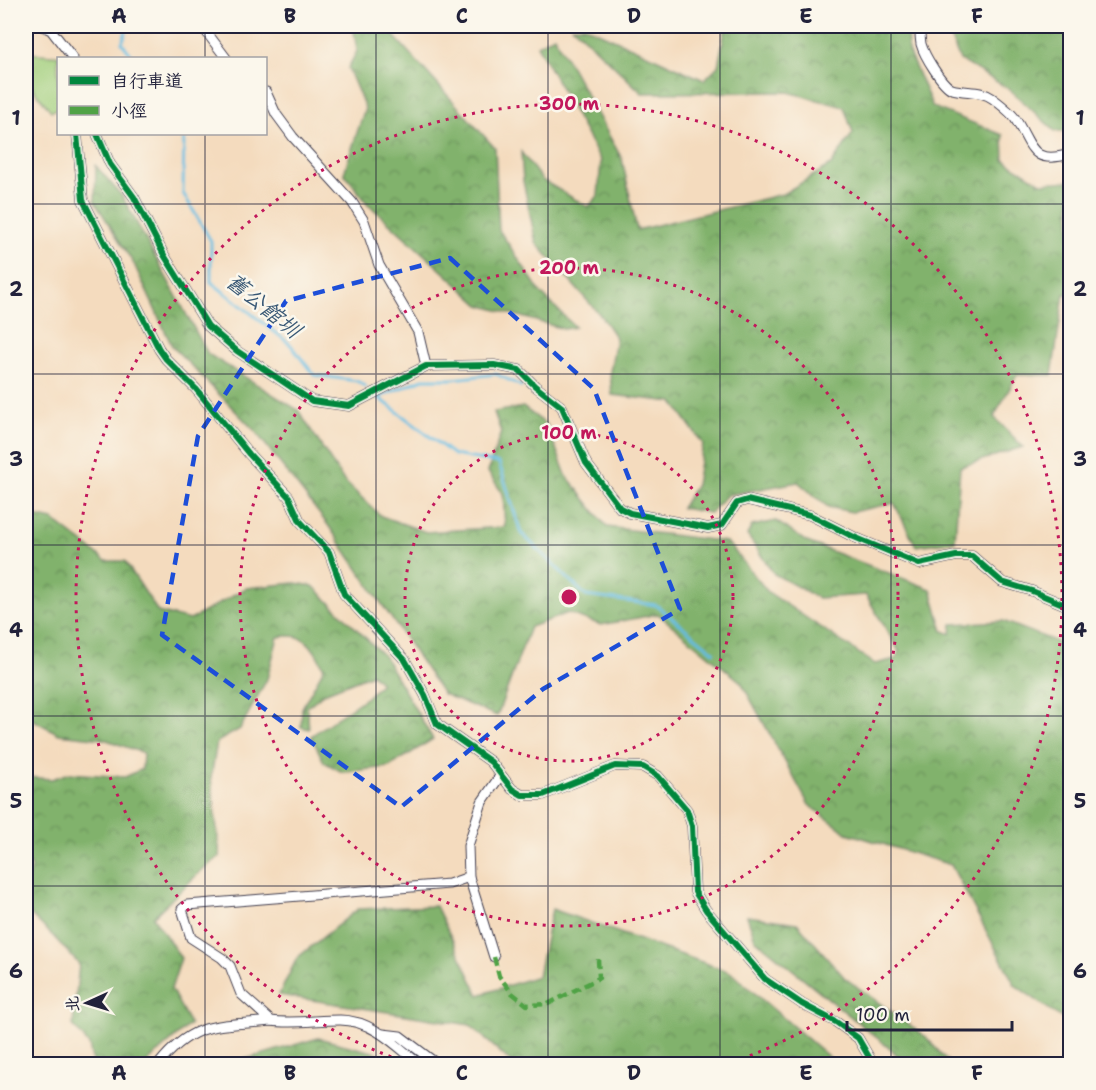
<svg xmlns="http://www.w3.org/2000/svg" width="1096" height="1090" font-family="'Shantell Sans','LXGW WenKai TC',sans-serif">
  <defs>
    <pattern id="forest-crowns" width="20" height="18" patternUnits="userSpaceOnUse" patternTransform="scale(1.5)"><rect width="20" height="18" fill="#81b26c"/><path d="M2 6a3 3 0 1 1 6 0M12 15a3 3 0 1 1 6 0" fill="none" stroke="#69905a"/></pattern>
  </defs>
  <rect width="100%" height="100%" fill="#fbf7ec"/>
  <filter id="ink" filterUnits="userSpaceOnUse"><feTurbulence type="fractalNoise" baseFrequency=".0167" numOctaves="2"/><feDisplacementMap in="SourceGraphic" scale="12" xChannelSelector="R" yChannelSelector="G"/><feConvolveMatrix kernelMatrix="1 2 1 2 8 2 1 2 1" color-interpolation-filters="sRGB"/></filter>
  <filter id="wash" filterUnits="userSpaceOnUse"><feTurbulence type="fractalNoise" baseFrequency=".008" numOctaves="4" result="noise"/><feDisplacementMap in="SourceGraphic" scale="24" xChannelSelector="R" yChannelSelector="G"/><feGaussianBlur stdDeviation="1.35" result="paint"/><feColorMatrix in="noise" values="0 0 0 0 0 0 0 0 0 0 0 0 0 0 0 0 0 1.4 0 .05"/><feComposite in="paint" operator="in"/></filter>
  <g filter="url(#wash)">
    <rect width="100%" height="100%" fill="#f4dbbe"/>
    <!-- green -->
    <polygon fill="#a2cf7d" stroke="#62785c" stroke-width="1.5" points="26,53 64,56 64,58 58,58 58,109 51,111 26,80"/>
    <!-- forest -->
    <g fill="url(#forest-crowns)" stroke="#526a54" stroke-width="1.5">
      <polygon points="353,26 385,26 495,148 499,230 541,293 575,327 564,329 480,305 367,203 344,173 365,108 348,68 357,51"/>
      <polygon points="572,26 585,26 704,80 718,66 726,26 907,26 908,51 933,107 1003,135 1004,160 1041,183 1070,181 1070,294 1064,294 1052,375 1017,375 994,417 1023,447 960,467 955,541 916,546 894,503 852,512 828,507 798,482 727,495 710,513 681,508 696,485 703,444 673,402 612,395 610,372 616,338 601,316 536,243 523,181 521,152 542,180 588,207 598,196 601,161 537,45 554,36 622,159 637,230 783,194 831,165 853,133 844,107 788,92 642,93"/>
      <polygon points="945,26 1070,26 1070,132 1055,131 1009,89 960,60"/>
      <polygon points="96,166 122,196 208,354 298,410 344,481 381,516 426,532 505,527 503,494 488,472 501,432 494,412 523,407 547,425 566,475 607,527 727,542 768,592 875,664 896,659 899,651 866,595 818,598 774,574 747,535 752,526 776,521 807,542 931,589 943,631 951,634 952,624 1003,621 1070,647 1070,1024 1015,985 951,865 847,833 809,805 741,682 658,614 601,625 568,613 530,627 497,716 443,694 328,525 255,431 172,346 134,264 95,202"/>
      <path d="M26 514 53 520 106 561H125L158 612 190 620 246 588 295 583 313 586 384 656 433 739 389 767 342 772 324 762 311 736 367 697 381 683 372 674 324 693 307 707 309 729 301 727 302 708 324 668C312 645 306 632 278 637L267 679 240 729 217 742 211 778 220 856 201 871 153 917 181 958 171 989 190 1024 145 1064H93L89 1045 73 1025 79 964 53 936 26 910V884L32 867 26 859V777L52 779 69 773 125 777 142 769 143 753 104 739 59 734 26 716Z"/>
      <polygon points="436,906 479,995 538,976 552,909 730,972 837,1064 513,1064 470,1025 279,995 297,958 358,909"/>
      <polygon points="747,916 797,923 845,978 926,1037 950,1064 907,1064 882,1042 755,939"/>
      <polygon points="318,1038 396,1058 403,1064 229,1064"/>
    </g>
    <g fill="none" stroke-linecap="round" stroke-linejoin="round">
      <!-- stream -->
      <g stroke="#64bce1" stroke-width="3">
        <polyline points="128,26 122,43 134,58"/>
        <polyline points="184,134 183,193 211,241 211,282 290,344 314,375 357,381 366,387"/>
        <polyline points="378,397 454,455 499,463 521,533 586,596 656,605 714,652"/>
        <polyline points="379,397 423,379 453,379 496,374 521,386"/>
      </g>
    </g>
  </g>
  <g filter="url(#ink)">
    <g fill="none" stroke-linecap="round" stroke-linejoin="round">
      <!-- street casing -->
      <g stroke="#423e4f" stroke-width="11">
        <g id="street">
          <polyline points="42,26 51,30 73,58"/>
          <polyline points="202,26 226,58"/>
          <path d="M919 26C920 31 920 38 921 44 924 55 942 85 952 89 966 93 981 90 992 98 1000 104 1011 112 1016 120 1033 147 1031 165 1070 154"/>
          <polyline points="266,92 276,114 293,137 352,202 364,221 379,265 418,332 426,366"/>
          <polyline points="77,134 83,200 159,349 166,359 196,389 249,454 289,497 300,521 329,552 344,594 405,660 425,695 437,724 491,762 512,789 522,795 543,795 615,766 643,767 658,776 687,810 692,826 695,892 706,910 765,979 802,1004 836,1022 858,1038 873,1064"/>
          <polyline points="97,134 110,164 134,197 164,255 208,326 237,351 312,401 349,406 426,366 494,365 519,370 535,386 562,407 586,463 620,508 630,513 708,528 722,525 737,503 747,500 810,515 854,537 919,564 956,556 972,556 1002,582 1032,591 1070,607"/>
          <polyline points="469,877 494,957"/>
          <path d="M271 1021C294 1024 316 1020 340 1020 372 1020 396 1045 419 1064"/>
          <polyline points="383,1034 400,1036 437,1064"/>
          <path d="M159 1064C195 1019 219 1027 271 1021L241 994 230 966 222 958 191 938 182 909 187 905 449 884 469 877 468 846 482 802 500 776"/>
        </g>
      </g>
      <!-- street -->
      <use href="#street" stroke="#fff" stroke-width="9"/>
      <!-- quiet -->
      <polyline stroke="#50a245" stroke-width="4.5" stroke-dasharray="9 4.5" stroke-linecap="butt" points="494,957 499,976 512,993 527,1005 548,1004 599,978 598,959"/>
      <!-- cycleway casing -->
      <g stroke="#fbf7ec" stroke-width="10">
        <g id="cycleway">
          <polyline points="77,134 83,200 159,349 166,359 196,389 249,454 289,497 300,521 329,552 344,594 405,660 425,695 437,724 491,762 512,789 522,795 543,795 615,766 643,767 658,776 687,810 692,826 695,892 706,910 765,979 802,1004 836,1022 858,1038 873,1064"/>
          <polyline points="97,134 110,164 134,197 164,255 208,326 237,351 312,401 349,406 426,366 494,365 519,370 535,386 562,407 586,463 620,508 630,513 708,528 722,525 737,503 747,500 810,515 854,537 919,564 956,556 972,556 1002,582 1032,591 1070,607"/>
        </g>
      </g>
      <!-- cycleway -->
      <use href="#cycleway" stroke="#00873e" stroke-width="6"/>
    </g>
  </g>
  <!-- marked area -->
  <path fill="none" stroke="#1d4ed8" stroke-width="4.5" stroke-dasharray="12 8" stroke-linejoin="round" d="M450 258 594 389 680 609 543 689 401 807 162 635 198 436 286 301Z"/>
  <!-- grid -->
  <path fill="none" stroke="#22223b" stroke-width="1.5" stroke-opacity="0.55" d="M205 26V58M376 26V1064M548 26V1064M720 26V1064M891 26V1064M205 134V1064M26 204H1070M26 374H1070M26 545H1070M26 716H1070M26 886H1070"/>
  <!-- distance rings -->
  <g fill="none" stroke="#c2185b" stroke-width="3" stroke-dasharray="3 6">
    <circle cx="569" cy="597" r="164"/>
    <circle cx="569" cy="597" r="329"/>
    <path d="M408 1063A493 493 0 1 1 730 1063"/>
  </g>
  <g text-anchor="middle" stroke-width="5" stroke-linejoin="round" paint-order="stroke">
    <!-- water labels -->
    <g font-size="22" font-style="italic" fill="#395875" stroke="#fbf7ec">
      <text transform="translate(264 305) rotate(39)" y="8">舊公館圳</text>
    </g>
  </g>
  <circle cx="569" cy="597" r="9" fill="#c2185b" stroke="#fbf7ec" stroke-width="3"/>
  <g font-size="18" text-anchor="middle" font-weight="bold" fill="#c2185b" stroke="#fbf7ec" stroke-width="5" stroke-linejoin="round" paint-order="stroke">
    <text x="569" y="110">300 m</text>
    <text x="569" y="274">200 m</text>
    <text x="569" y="439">100 m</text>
  </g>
  <!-- margin -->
  <rect width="1096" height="1090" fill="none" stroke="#fbf7ec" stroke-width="66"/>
  <!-- legend -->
  <rect x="57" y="57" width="210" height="78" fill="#fbf7ec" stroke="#a4a2a5" stroke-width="1.5"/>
  <rect x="69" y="76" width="30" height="9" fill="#00873e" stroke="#a4a2a5" stroke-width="1.5"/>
  <text x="111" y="87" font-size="18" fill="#22223b">自行車道</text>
  <rect x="69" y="106" width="30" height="9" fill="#50a245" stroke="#a4a2a5" stroke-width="1.5"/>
  <text x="111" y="117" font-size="18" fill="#22223b">小徑</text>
  <!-- north arrow -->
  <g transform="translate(87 1003) rotate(266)" stroke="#fbf7ec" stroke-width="4.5" paint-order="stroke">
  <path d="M0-4.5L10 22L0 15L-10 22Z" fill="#22223b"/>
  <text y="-9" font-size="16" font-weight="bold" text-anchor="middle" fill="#22223b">北</text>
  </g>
  <!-- scale -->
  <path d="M847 1021v9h165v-9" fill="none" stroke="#22223b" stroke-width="3"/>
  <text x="856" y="1021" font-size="18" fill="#22223b" stroke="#fbf7ec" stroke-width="4.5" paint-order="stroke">100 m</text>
  <rect x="33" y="33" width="1030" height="1024" fill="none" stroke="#22223b" stroke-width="2"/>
  <g font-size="20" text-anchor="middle" font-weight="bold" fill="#22223b">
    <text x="119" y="23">A</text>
    <text x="290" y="23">B</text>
    <text x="462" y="23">C</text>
    <text x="634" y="23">D</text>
    <text x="806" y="23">E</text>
    <text x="977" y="23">F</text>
    <text x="16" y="125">1</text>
    <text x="1080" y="125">1</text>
    <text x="16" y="296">2</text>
    <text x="1080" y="296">2</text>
    <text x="16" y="466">3</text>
    <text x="1080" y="466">3</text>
    <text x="16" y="637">4</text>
    <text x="1080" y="637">4</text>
    <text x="16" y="808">5</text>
    <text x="1080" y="808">5</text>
    <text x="16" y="978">6</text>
    <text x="1080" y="978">6</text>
    <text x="119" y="1080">A</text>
    <text x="290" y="1080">B</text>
    <text x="462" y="1080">C</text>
    <text x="634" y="1080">D</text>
    <text x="806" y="1080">E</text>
    <text x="977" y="1080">F</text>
  </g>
</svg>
